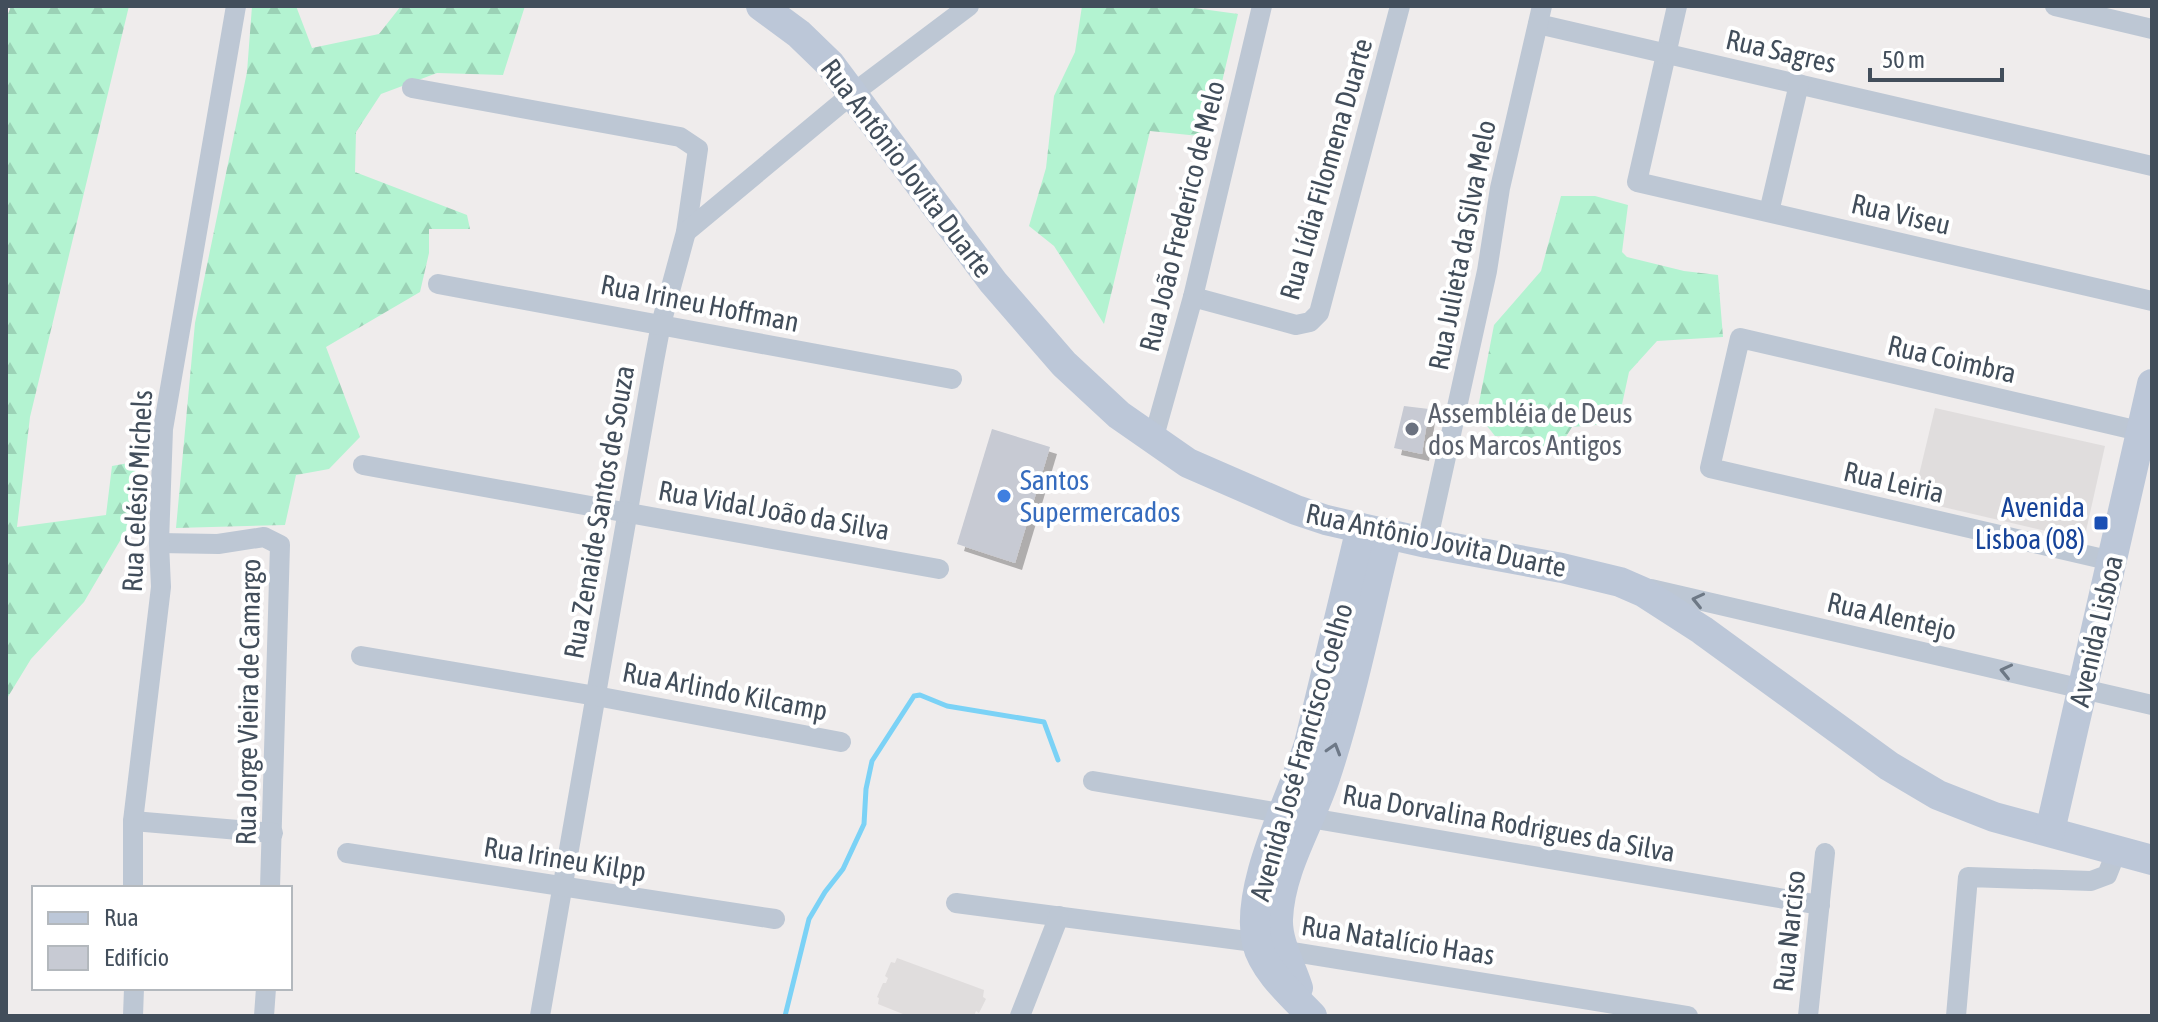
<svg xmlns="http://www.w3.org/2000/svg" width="2158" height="1022" font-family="'Asap Condensed',sans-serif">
  <defs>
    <pattern id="forest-firs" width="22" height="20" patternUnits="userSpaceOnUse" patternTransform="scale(2)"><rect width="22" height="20" fill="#b3f3d1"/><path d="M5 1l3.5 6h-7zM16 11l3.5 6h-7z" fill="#9bd2b6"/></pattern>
    <filter id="shadow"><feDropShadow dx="7" dy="7" stdDeviation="0" flood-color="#0004"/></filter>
  </defs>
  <rect width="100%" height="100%" fill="#efecec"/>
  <!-- education -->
  <g fill="#e0dddd">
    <polygon points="1935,408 2105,446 2084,540 1913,500"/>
    <polygon points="897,958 984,990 983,997 986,999 979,1013 976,1011 974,1016 908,1016 878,1004 879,998 877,997 883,983 886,983 888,978 885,976 891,962 895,963"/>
  </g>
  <!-- forest -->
  <g fill="url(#forest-firs)">
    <polygon points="11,6 129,6 30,417 17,527 106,515 112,466 134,462 141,505 84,602 31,659 6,700 6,58 7,17"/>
    <polygon points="252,6 296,6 312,48 379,34 401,6 525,6 503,75 437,73 381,94 356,132 355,172 467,215 470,229 429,229 429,253 420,292 326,347 360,437 329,469 296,475 285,525 176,528 195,323 247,72"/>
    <polygon points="1082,6 1180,6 1238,14 1209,137 1150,131 1104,324 1054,246 1029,226 1046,168 1054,96 1075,52"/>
    <polygon points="1561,196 1595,196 1628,205 1622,252 1627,257 1684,271 1718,275 1723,337 1657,341 1629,372 1618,423 1572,427 1555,454 1530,448 1519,436 1495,436 1477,413 1494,325 1541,271"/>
  </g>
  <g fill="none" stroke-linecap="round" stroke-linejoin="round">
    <!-- stream -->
    <polyline stroke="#7bd2f6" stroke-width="5" points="785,1016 809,919 825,892 843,869 864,824 866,789 872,761 914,696 920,695 947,706 1044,722 1058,760"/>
  </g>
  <!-- building -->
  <g fill="#c7cad3" filter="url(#shadow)">
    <polygon points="1404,406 1429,409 1422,454 1394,448"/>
    <polygon points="992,429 1050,447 1015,563 957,544"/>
  </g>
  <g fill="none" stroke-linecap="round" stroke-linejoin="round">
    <!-- street -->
    <g stroke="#bdc7d4" stroke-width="20">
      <polyline points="1677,6 1637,182 2152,301"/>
      <polyline points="2055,6 2152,29"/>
      <polyline points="1538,24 2152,166"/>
      <polyline points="412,88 680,137 698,149 686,232 661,324 654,361 540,1016"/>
      <polyline points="1769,212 1799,84"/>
      <polyline points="686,232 852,94 969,6"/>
      <polyline points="438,284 952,379"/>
      <polyline points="1193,297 1296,325 1310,322 1319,313 1400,6"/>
      <polyline points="1153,440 1193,297 1262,6"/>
      <polyline points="363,465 939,569"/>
      <polyline points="159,543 218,544 264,537 280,545 270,888"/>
      <polyline points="1427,543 1487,271 1500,188 1542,6"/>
      <polyline points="2112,561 1710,468 1740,338 2152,434"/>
      <polyline points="1651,589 2152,705"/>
      <polyline points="361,656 596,696 841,742"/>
      <polyline points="1093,781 1820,905"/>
      <polyline points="133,821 273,833"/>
      <polyline points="347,853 775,919"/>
      <polyline points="133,888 133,821 161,587 159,543 163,429 236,6"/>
      <polyline points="956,903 1254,942 1281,950 1688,1016"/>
      <polyline points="133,1016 134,988"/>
      <polyline points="264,1016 266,988"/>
      <polyline points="1020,1016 1059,916"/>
      <polyline points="1808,1016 1825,853"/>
      <polyline points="1956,1016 1968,877 2091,881 2107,875 2117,850"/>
    </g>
    <!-- secondary -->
    <g stroke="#bcc7d8" stroke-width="30">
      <polyline points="761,6 799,34 830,64 993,282 1064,364 1119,415 1188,463 1296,510 1326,520 1427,543 1562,568 1620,582 1643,592 1702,630 1889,766 1938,795 1994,817 2152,860"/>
      <polyline points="2050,831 2152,384"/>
      <path d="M1298 988C1291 966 1277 942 1278 919 1280 868 1311 822 1326 775 1352 696 1368 614 1388 533"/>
      <path d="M1312 1016C1294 997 1263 970 1257 943 1244 886 1292 798 1309 744L1361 528"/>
    </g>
  </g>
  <!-- one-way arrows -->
  <defs><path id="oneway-chevron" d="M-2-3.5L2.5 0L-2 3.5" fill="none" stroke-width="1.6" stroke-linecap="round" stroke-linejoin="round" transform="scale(2)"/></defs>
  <g stroke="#6d7885">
    <use href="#oneway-chevron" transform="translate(1698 600) rotate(-167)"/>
    <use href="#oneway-chevron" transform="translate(2006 671) rotate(-167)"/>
  </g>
  <use stroke="#6d7887" href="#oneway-chevron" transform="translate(1334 749) rotate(-73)"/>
  <!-- markers -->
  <circle fill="#6b7280" stroke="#fff" stroke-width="3" cx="1412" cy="429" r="8"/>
  <circle fill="#3f7fe0" stroke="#fff" stroke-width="3" cx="1004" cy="496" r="8"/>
  <rect fill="#1a4fb4" stroke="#fff" stroke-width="3" x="2093" y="515" width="16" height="16" rx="4"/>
  <g text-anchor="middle" stroke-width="8" stroke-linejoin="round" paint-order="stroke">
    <!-- street labels -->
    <g font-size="28" fill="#424e5b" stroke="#fff">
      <text transform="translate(1781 51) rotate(13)" y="10">Rua Sagres</text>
      <text transform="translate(907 168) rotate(53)" y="10">Rua Antônio Jovita Duarte</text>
      <text transform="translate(1326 169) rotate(-74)" y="10">Rua Lídia Filomena Duarte</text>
      <text transform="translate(1901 214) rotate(13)" y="10">Rua Viseu</text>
      <text transform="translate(1182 216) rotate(-76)" y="10">Rua João Frederico de Melo</text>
      <text transform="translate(1462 245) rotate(-79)" y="10">Rua Julieta da Silva Melo</text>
      <text transform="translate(700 303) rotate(11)" y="10">Rua Irineu Hoffman</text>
      <text transform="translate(1952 359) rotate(13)" y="10">Rua Coimbra</text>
      <text transform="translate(1894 482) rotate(13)" y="10">Rua Leiria</text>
      <text transform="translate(137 491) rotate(-87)" y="10">Rua Celésio Michels</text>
      <text transform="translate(774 510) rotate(10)" y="10">Rua Vidal João da Silva</text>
      <text transform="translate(599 512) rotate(-80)" y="10">Rua Zenaide Santos de Souza</text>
      <text transform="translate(1436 540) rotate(12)" y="10">Rua Antônio Jovita Duarte</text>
      <text transform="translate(1892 616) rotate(13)" y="10">Rua Alentejo</text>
      <text transform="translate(2096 631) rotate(-77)" y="10">Avenida Lisboa</text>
      <text transform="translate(725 691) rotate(11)" y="10">Rua Arlindo Kilcamp</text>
      <text transform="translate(248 702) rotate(-89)" y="10">Rua Jorge Vieira de Camargo</text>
      <text transform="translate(1301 752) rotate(-74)" y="10">Avenida José Francisco Coelho</text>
      <text transform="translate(1509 823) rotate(10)" y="10">Rua Dorvalina Rodrigues da Silva</text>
      <text transform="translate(565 859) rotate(9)" y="10">Rua Irineu Kilpp</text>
      <text transform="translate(1789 931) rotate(-84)" y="10">Rua Narciso</text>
      <text transform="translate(1398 940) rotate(9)" y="10">Rua Natalício Haas</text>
    </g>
    <!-- worship labels -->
    <g font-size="28" fill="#5b616d" stroke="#fff" text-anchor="start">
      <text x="1428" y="423">Assembléia de Deus<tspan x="1428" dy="32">dos Marcos Antigos</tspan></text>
    </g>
    <!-- shop labels -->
    <g font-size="28" fill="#366cbe" stroke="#fff" text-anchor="start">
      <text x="1020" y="490">Santos<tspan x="1020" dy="32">Supermercados</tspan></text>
    </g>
    <!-- transit labels -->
    <g font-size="28" fill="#164399" stroke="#fff" text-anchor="end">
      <text x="2085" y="517">Avenida<tspan x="2085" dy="32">Lisboa (08)</tspan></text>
    </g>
  </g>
  <!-- border -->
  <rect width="2158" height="1022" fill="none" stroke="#424e5b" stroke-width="16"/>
  <!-- legend -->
  <rect x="32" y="886" width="260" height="104" fill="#ffffff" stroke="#b3b8bd" stroke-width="2"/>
  <rect x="48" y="912" width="40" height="12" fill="#bcc7d8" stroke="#b3b8bd" stroke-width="2"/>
  <text x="104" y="926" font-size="24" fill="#424e5b">Rua</text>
  <rect x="48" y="946" width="40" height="24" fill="#c7cad3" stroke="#b3b8bd" stroke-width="2"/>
  <text x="104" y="966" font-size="24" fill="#424e5b">Edifício</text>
  <!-- scale -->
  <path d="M1870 68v12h132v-12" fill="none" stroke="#424e5b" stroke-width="4"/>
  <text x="1882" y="68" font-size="24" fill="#424e5b" stroke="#ffffff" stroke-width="6" paint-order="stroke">50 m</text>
</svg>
